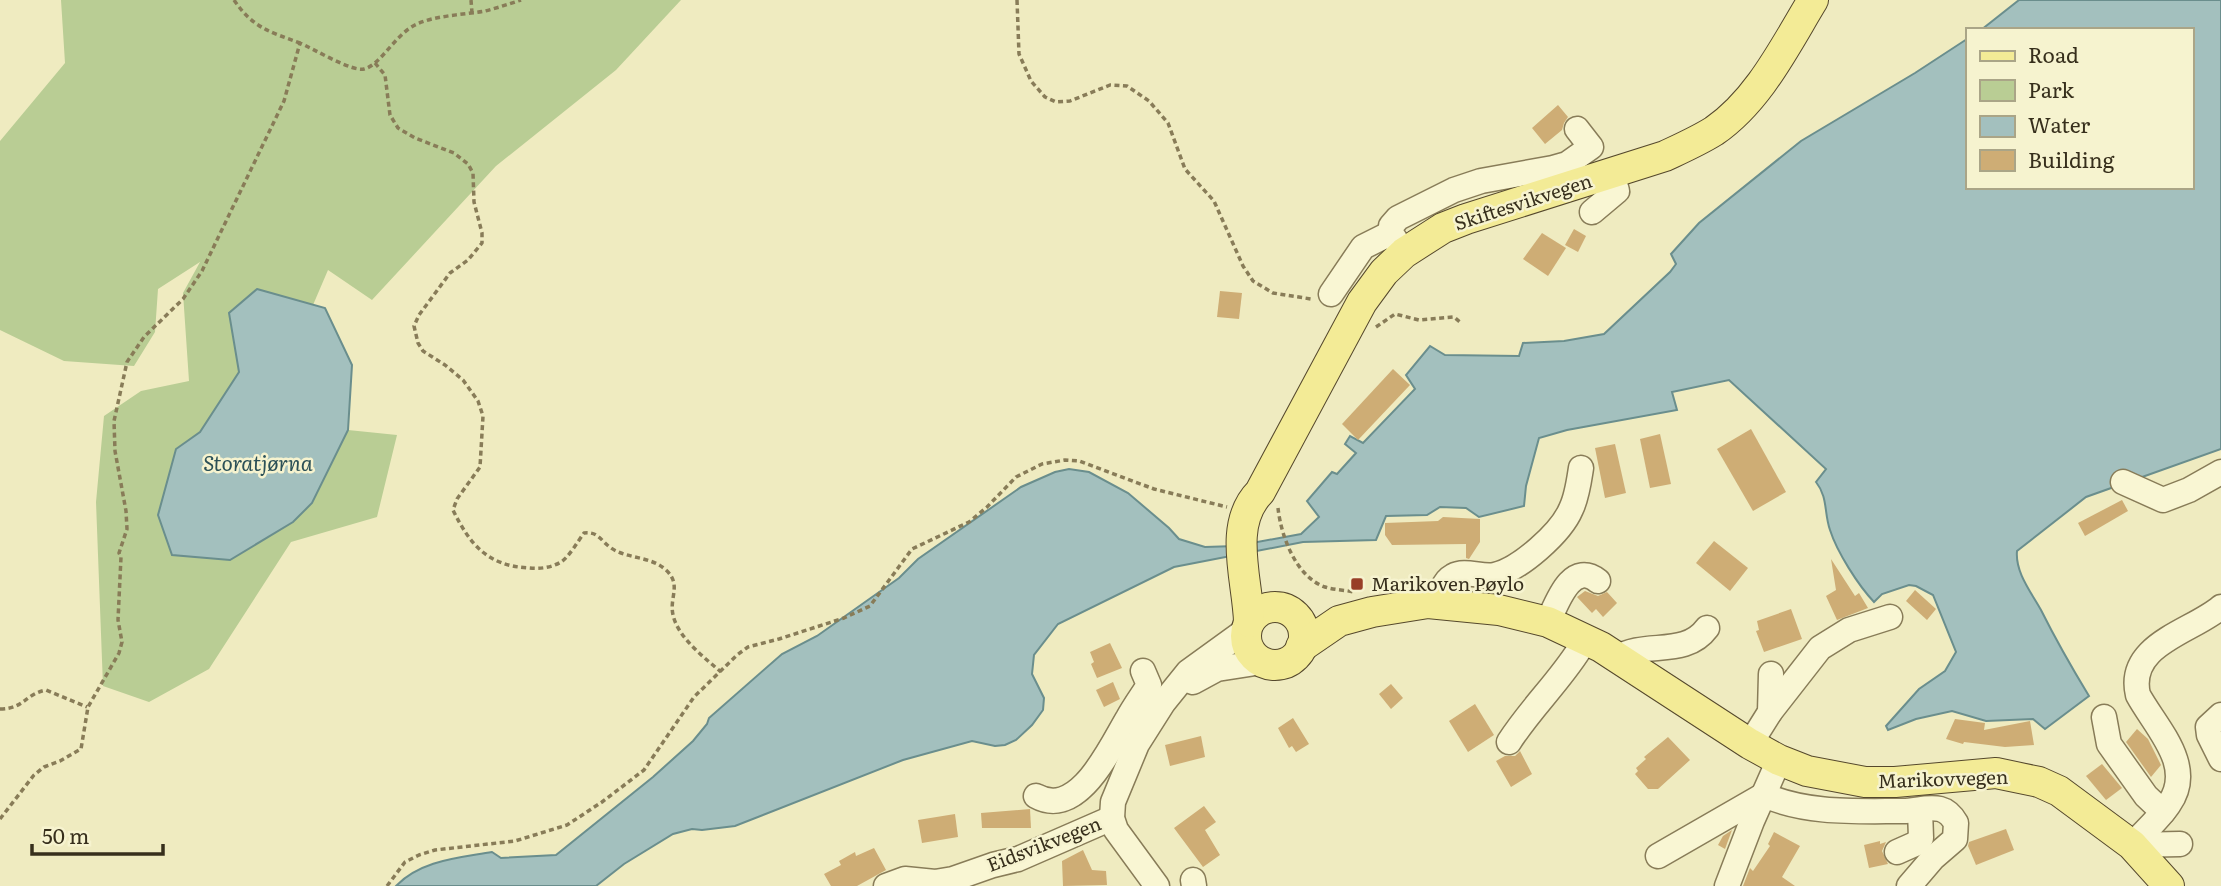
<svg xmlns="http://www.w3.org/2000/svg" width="2221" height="886" font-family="Literata,serif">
  <rect width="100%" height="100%" fill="#efebc0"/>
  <!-- green -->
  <polygon fill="#b9cd94" points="61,0 681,0 616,70 496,166 372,300 328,270 313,305 257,289 229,313 239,372 200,432 176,449 172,555 230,560 293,522 312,503 348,430 397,435 377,517 291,542 209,669 149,702 103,686 96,502 104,416 141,391 189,381 183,293 200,262 158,289 155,332 134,366 64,361 0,330 0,141 65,63"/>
  <!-- water -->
  <g fill="#a3c0be" stroke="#6a8e8d" stroke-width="2">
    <path d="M2019 0H2221V449L2086 497 2017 551C2015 572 2031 592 2041 610 2056 640 2072 668 2089 696L2045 729 2033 719 1986 721 1952 711 1916 719 1888 730 1886 726 1919 689 1945 671 1956 652 1933 595 1916 586 1909 585 1882 594 1874 602C1858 585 1837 552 1830 530 1824 513 1828 497 1816 482L1826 469 1729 380 1672 392 1677 410 1567 430 1539 438 1526 486 1524 506 1479 517 1466 508 1440 507 1427 515 1386 516 1376 540 1303 542 1174 567 1058 624 1034 655 1032 674 1044 698 1043 710 1032 725 1016 740 1005 745 995 746 972 741 903 760 735 826 702 830 692 829 673 834 624 864 596 886H396C421 860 459 858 492 852L501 858 556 855 653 777 693 741 707 724 709 718 782 654 817 636 899 578 918 559 1021 487 1055 472 1069 469 1089 472 1128 493 1169 528 1179 539 1205 547 1236 546 1301 534 1319 517 1307 501 1332 472 1337 474 1356 453 1345 444 1350 436 1363 443 1415 389 1406 375 1430 346 1445 355 1519 356 1523 343 1564 341 1604 334 1670 272 1676 264 1671 254 1699 223 1801 141 1915 73 1967 39V187H2191V30H1981Z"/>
    <polygon points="257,289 325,308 352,365 348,430 312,503 293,522 230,560 172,555 158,515 176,449 200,432 239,372 229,313"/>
  </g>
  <!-- building -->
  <g fill="#cead75">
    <polygon points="1558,105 1568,117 1564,123 1562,130 1545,144 1532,128"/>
    <polygon points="1574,229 1586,236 1578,252 1565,245"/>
    <polygon points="1542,233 1566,248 1548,276 1523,259"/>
    <polygon points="1220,291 1242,293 1239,319 1217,317"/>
    <polygon points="1393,369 1410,385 1358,440 1342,424"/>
    <polygon points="1751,429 1786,492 1753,511 1717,449"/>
    <polygon points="1660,434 1671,484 1650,488 1640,439"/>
    <polygon points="1615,444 1626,493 1605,498 1595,448"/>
    <polygon points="2122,500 2128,511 2085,536 2078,523"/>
    <polygon points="1443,517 1480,519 1480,542 1469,559 1466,558 1466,544 1392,545 1385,535 1385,523 1438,521"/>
    <polygon points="1714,541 1748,568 1730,591 1696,563"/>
    <polygon points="1831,559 1855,596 1859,593 1868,608 1837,620 1826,596 1836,590"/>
    <polygon points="1915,590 1936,609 1927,620 1906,601"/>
    <polygon points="1585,591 1598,596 1607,592 1617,603 1603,617 1596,609 1592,613 1577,597"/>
    <polygon points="1791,609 1802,639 1764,652 1756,631 1759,630 1757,621"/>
    <polygon points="1110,643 1122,668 1097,678 1091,664 1094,662 1090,652"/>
    <polygon points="1113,682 1120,699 1104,707 1096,690"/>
    <polygon points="1391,684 1403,698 1391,709 1379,694"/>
    <polygon points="1475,704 1494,735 1468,752 1449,721"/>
    <polygon points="1293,718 1309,744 1296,752 1292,746 1289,748 1278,728"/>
    <polygon points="1955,719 1985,723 1984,730 2030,721 2034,745 2005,747 1964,742 1963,744 1946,739"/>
    <polygon points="2137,729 2148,739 2161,765 2151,777 2126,742"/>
    <polygon points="1201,736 1205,757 1170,766 1165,745"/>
    <polygon points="1668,737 1690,760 1658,789 1648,789 1635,774 1638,771 1636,768 1646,759 1644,757"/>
    <polygon points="1520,751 1532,774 1511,787 1496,761 1505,756 1515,756"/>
    <polygon points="2102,764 2122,788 2106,800 2086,776"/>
    <polygon points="1204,806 1216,822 1205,830 1220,855 1203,867 1174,828"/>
    <polygon points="1030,809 1031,828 982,828 981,813"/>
    <polygon points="955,814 958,837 922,843 918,820"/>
    <polygon points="2006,829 2014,850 1976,865 1968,846 1969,842"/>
    <polygon points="1732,830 1725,849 1718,845 1723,836"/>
    <polygon points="1774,832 1800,846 1782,877 1795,886 1743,886 1750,868 1753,871 1770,846 1768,844"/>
    <polygon points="1880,841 1880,844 1886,842 1882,851 1888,864 1869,868 1864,845"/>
    <polygon points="874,848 886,870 857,886 831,886 824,874 841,865 839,861 855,852 856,856"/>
    <polygon points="1083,850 1092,870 1106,871 1107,885 1063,886 1062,861"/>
  </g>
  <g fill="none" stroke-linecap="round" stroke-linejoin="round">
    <!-- minor casing -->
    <g stroke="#887c58" stroke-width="27">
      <g id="minor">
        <polyline points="1592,212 1617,191 1612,173"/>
        <polyline points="1404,253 1391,233 1391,226 1398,218 1454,190 1481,181 1553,168 1567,164 1591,147 1577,129"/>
        <polyline points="1331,294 1363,247 1391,233"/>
        <polyline points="2123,482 2163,500 2189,490 2221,472"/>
        <path d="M1440 604C1441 594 1442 582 1453 576 1465 569 1482 578 1495 575 1520 569 1561 533 1571 509 1577 497 1579 481 1581 468"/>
        <path d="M1548 622C1557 603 1571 560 1598 581"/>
        <path d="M1617 658C1645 640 1685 658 1707 628"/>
        <polyline points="1193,682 1217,669 1262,662"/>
        <polyline points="1770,712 1820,648 1849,630 1890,617"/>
        <polyline points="2221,715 2208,727 2209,735 2221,759"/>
        <polyline points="2104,717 2109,744 2146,796 2163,812"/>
        <path d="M1509 742C1530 709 1558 683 1579 650"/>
        <polyline points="1750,744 1770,712 1771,674"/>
        <path d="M1036 796C1079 820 1111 746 1128 718 1134 707 1142 696 1149 685L1143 671"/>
        <path d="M2132 845C2144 832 2159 819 2169 804 2196 766 2156 728 2138 695 2126 644 2192 632 2221 607"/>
        <polyline points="2132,845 2180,844"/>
        <polyline points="1897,852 1915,844 1921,838 1920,810"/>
        <path d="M1658 856 1764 795C1807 814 1856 811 1903 811 1915 811 1928 806 1940 809 1948 811 1952 816 1956 823L1955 839 1933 858 1909 886"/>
        <polyline points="1193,880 1194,886"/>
        <polyline points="886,886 905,879 935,882 953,879 993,865 1018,859 1112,818"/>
        <polyline points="1157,886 1116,830 1112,818 1113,802 1137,744 1163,703 1188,672 1246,630"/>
        <polyline points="1727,886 1752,821 1779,760"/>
      </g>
    </g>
    <!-- major casing -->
    <g stroke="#55482c" stroke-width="32">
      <g id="major">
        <circle cx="1275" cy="636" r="29"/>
        <path d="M1249 622C1248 581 1227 525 1260 492L1362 302 1384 272 1404 253 1443 228 1466 219 1665 156C1682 148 1698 141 1714 131 1759 100 1785 46 1813 0"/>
        <polyline points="1301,647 1339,621 1372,612 1428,603 1499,610 1548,622 1601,647 1750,744 1779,760 1807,771 1865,782 1895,782 1996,773 2039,782 2059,791 2132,845 2169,886"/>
      </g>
    </g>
    <!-- path -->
    <g stroke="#887c58" stroke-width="3.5" stroke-dasharray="5 3.5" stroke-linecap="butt">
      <path d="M234 0C253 28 270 32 300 43"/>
      <polyline points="471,0 472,13"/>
      <polyline points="1017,0 1019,54 1031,81 1045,97 1056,102 1070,101 1110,85 1127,86 1149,101 1168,123 1185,169 1214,201 1243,266 1253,281 1273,293 1311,299"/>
      <path d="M375 63 385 75 390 115 398 128 415 138 454 153 468 164 473 173 474 202 482 233V243L468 260 450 273 419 315 414 326 418 343 423 351 445 365 463 380 478 401 483 416 480 467 457 499 453 510C470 545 488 566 529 568 539 569 551 568 561 562 569 557 578 541 584 533 598 531 601 541 611 548 627 559 651 556 666 570 682 585 669 597 673 615 678 638 705 658 721 672"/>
      <polyline points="1376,327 1395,314 1419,320 1454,317 1460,322"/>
      <path d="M1278 508C1281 536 1296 577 1325 587 1334 590 1345 590 1354 592"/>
      <path d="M0 709C24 709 25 694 46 690L87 707"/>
      <path d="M0 819 34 775 44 767 60 761 81 749 88 707 119 653 122 642 118 620 121 557 119 553 127 529 126 511 115 451 114 421 127 362 144 337 183 299 202 271 284 101 300 43C314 49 352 72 364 69 381 65 396 33 417 24 437 15 463 15 485 11 497 8 509 4 521 0"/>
      <polyline points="387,886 405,862 419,855 435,850 515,841 567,825 602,802 644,770 694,697 737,655 748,647 779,639 844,618 870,606 912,549 969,522 987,507 1016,477 1042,464 1065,460 1079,461 1154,489 1227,507"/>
    </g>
    <!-- minor -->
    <use href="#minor" stroke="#f9f6d3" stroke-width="24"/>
    <!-- major -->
    <use href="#major" stroke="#f3eb96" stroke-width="30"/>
  </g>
  <!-- markers -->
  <rect fill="#983f27" stroke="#f6f3cf" stroke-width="2.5" x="1350" y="577" width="14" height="14" rx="3.5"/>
  <g text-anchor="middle" stroke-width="5" stroke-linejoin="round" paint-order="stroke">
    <!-- street labels -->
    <g font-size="19" fill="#372f1c" stroke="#f6f3cf">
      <text transform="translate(1523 202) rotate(-18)" y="7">Skiftesvikvegen</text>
      <text transform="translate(1943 779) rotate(-2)" y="7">Marikovvegen</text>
      <text transform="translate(1044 844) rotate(-21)" y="7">Eidsvikvegen</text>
    </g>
    <!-- poi labels -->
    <g font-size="19" fill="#372f1c" stroke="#f6f3cf" text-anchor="start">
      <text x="1371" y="591">Marikoven Pøylo</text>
    </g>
    <!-- water labels -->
    <g font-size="21" font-style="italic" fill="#2b5057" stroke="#f6f3cf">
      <text x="258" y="471">Storatjørna</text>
    </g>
  </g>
  <!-- legend -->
  <rect x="1966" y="28" width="228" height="161" fill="#f6f3cf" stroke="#aaa587" stroke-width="2"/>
  <rect x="1980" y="51" width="35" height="10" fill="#f3eb96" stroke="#aaa587" stroke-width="2"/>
  <text x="2028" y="63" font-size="21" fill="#372f1c">Road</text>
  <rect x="1980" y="80" width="35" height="21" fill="#b9cd94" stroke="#aaa587" stroke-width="2"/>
  <text x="2028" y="98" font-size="21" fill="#372f1c">Park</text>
  <rect x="1980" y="116" width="35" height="21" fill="#a3c0be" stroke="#aaa587" stroke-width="2"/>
  <text x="2028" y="133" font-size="21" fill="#372f1c">Water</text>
  <rect x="1980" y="150" width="35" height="21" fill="#cead75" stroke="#aaa587" stroke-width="2"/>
  <text x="2028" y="168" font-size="21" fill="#372f1c">Building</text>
  <!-- scale -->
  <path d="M32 844v10h131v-10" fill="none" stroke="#372f1c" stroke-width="3.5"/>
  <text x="42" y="844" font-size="21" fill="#372f1c" stroke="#f6f3cf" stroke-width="5" paint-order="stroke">50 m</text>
</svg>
